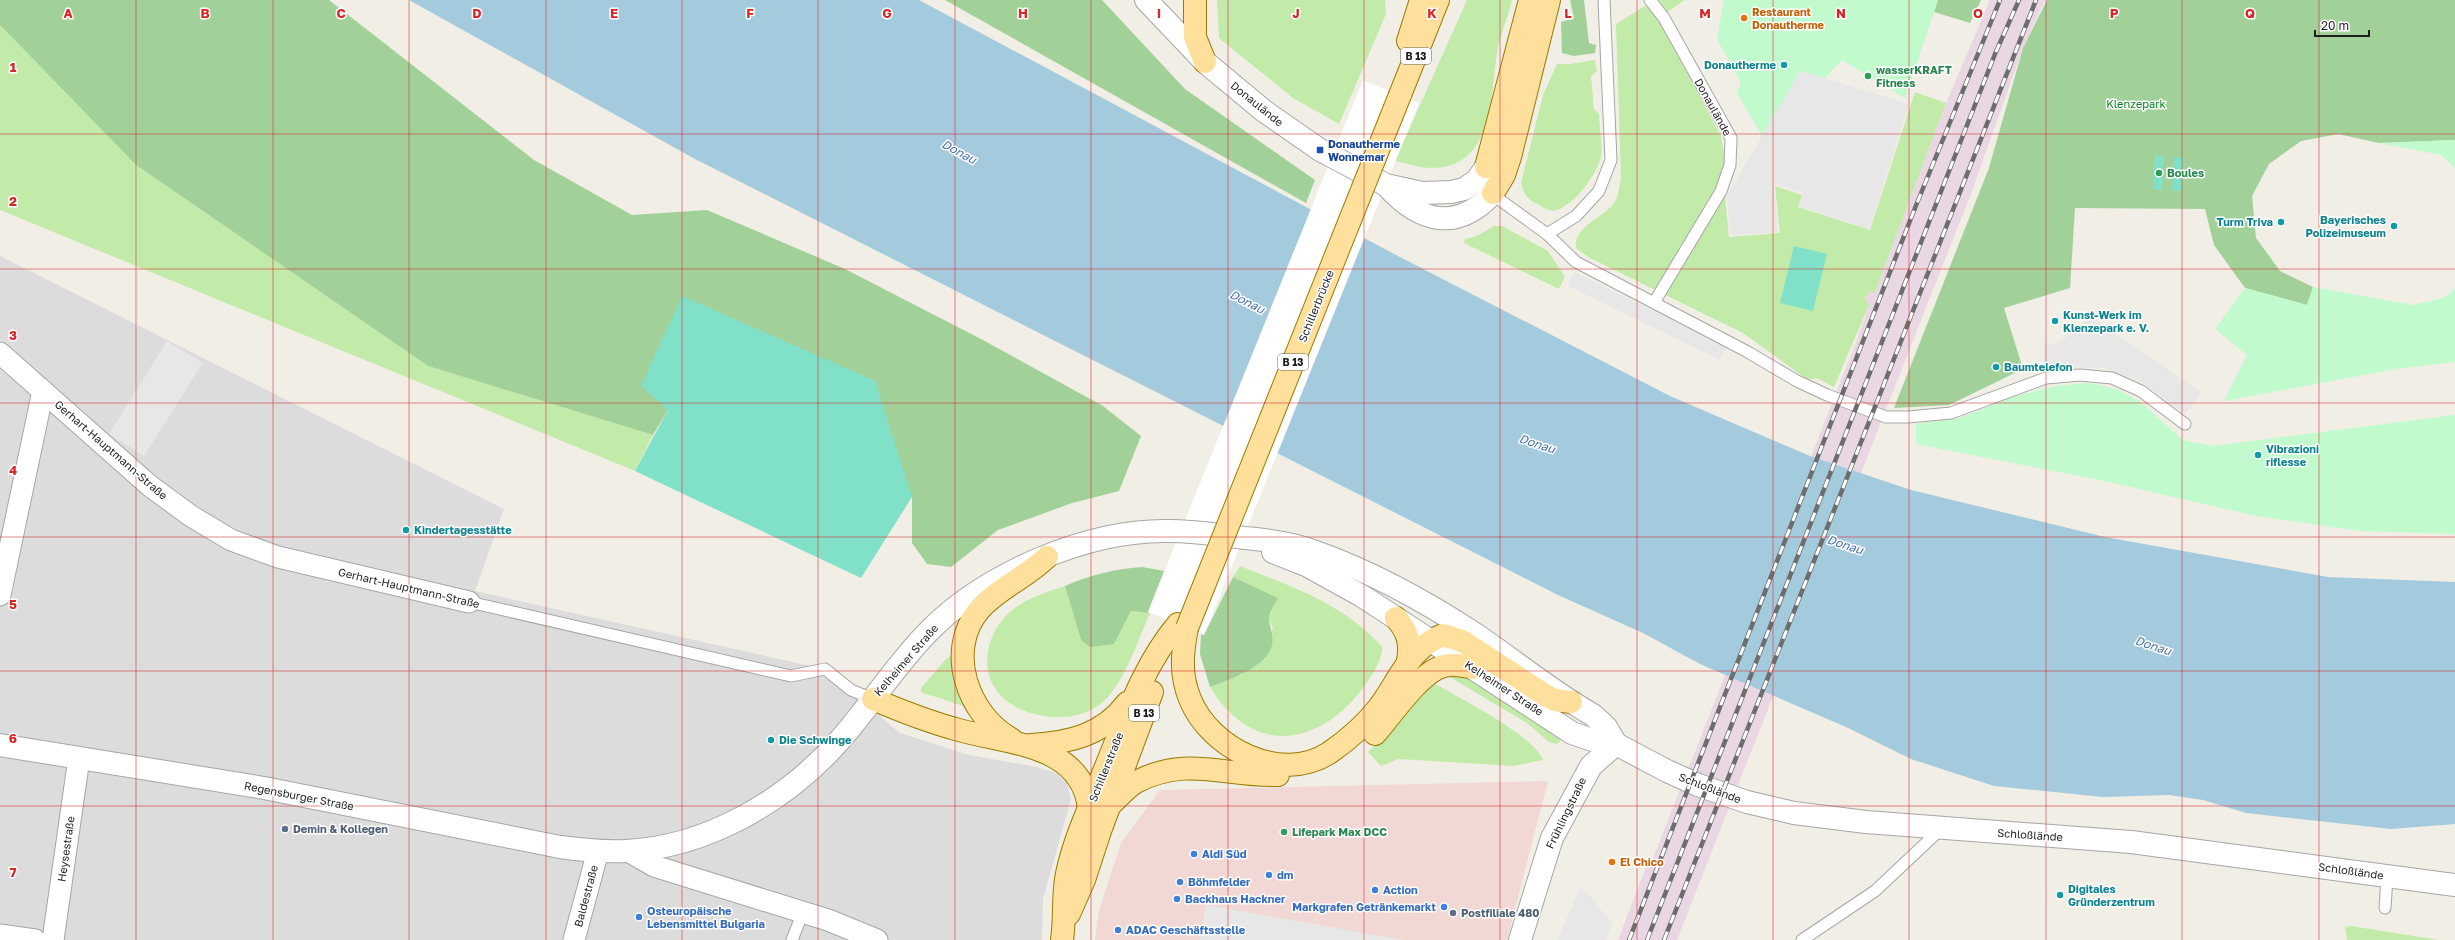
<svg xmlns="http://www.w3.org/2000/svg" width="2455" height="940" font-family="'Golos Text',sans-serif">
  <rect width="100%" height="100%" fill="#f0eee5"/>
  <!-- residential -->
  <polygon fill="#dddcdc" points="0,256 504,509 475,591 815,667 841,676 855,686 884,720 900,733 969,755 1037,767 1058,774 1067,783 1071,799 1043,899 1042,940 0,940"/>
  <!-- commercial -->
  <polygon fill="#f1d8d4" points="1548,781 1507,940 1095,940 1099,910 1121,843 1160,790"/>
  <!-- industrial -->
  <polygon fill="#e9d7e3" points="1990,0 2045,0 2023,48 1972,191 1677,940 1618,940 1646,867 1652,861 1858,337 1869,305 1865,299 1869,292 1875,292 1946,103"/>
  <!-- grass -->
  <g fill="#c2ebaa">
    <polygon points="1217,0 1385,0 1386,14 1339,124 1293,98 1219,38"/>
    <path d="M1467 0H1512C1508 18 1500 34 1497 53 1490 97 1494 168 1431 168 1420 168 1406 163 1395 161Z"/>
    <polygon points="1659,0 1685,0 1667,12"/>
    <path d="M1645 6 1653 10 1721 136 1725 158 1723 174 1729 237 1780 233 1775 186 1802 195 1798 207 1870 230 1915 92 1946 103 1875 292H1869L1865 298 1869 305 1834 387 1817 378 1808 380 1743 333 1588 257 1576 248C1573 225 1606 218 1616 200 1619 194 1619 185 1621 178L1616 24Z"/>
    <polygon points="0,25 136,165 428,366 653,435 635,471 0,210"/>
    <path d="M1595 60 1597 71 1591 76 1594 109 1599 114C1599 127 1603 144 1601 157 1597 174 1574 206 1556 210 1550 212 1544 208 1539 205 1527 199 1524 195 1521 183L1543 95 1557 64H1570Z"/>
    <polygon points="1494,226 1502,226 1548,251 1565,277 1559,289 1464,243 1465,239 1477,236"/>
    <path d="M1240 566C1291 586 1346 605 1382 647 1383 660 1370 678 1363 688 1318 748 1252 756 1210 687L1243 674 1273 629 1269 618 1277 598 1233 577Z"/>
    <path d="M1065 586 1081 640 1114 644 1131 611 1150 613C1138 640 1125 681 1104 701 1077 727 1018 720 997 691 977 664 990 626 1015 608 1030 597 1047 592 1065 586Z"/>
    <polygon points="955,653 966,707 921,692 921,688 946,659"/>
    <polygon points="1453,674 1469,679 1560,738 1560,742 1556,744 1549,742 1527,723 1448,676"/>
    <path d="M1434 683C1460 699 1534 735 1543 760L1514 766 1399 759 1381 766 1368 752Z"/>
    <polygon points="2351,926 2439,940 2347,940 2345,927"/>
  </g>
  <!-- forest -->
  <g fill="#a2d099">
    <polygon points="0,0 329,0 534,160 632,215 707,210 845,269 981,339 1103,406 1141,436 1119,491 1072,503 998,530 951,567 927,564 912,543 912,497 668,410 653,435 428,366 136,165 0,25"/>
    <polygon points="945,0 1102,0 1185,89 1315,180 1306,203"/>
    <polygon points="1570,0 1584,0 1589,43 1596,45 1595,53 1574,56 1562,53 1561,22 1574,18"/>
    <polygon points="1938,0 1981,0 1970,23 1934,12"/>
    <polygon points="2047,0 2455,0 2455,140 2379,143 2338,134 2301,141 2269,164 2252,196 2256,238 2280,271 2313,287 2307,305 2245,288 2214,245 2205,209 2075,208 2070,288 2004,308 2023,369 1949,405 1894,408 1989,168 2023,48"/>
    <path d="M1142 567 1164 571 1148 612 1150 613 1131 611 1114 644 1090 647 1081 640 1065 586C1090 575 1114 569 1142 567Z"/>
    <path d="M1233 577 1278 598C1275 603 1270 612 1269 618 1269 626 1274 634 1272 645 1267 667 1229 680 1210 687L1200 654 1201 634 1204 635Z"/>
  </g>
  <!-- park -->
  <g fill="#c1fbcd">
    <polygon points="1724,0 1938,0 1905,98 1842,60 1825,78 1800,71 1762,136 1737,93 1741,83 1717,39"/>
    <polygon points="2455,140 2455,168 2441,155 2379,143"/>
    <polygon points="2313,287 2413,305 2443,298 2455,289 2455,362 2396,369 2224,401 2247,355 2215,329 2245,288 2307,305"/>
    <polygon points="2090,383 2116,389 2139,401 2183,440 2212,446 2455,415 2455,534 2360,531 2256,516 2109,482 1916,444 1916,424 1959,418 2016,396 2055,386"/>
  </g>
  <!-- pitch -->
  <g fill="#81e1c8">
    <polygon points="2155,155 2164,156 2162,190 2153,189"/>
    <polygon points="2174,157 2183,157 2181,191 2172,190"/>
    <polygon points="1794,246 1827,254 1813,311 1780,303"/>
    <polygon points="682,296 875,381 912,497 861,578 635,471 668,410 641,386"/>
  </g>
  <!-- parking -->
  <g fill="#e7e7e7">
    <polygon points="1800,71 1909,104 1869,229 1799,206 1803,193 1774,183 1778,232 1730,235 1727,196"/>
    <polygon points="1574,272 1726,346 1720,360 1568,286"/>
    <polygon points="2090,316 2202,393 2185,414 2142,382 2104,368 2057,367 2043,362 2045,343 2054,345 2065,338"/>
    <polygon points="167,341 203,363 144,456 109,434"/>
    <polygon points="1581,886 1612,923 1606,940 1557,940"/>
    <polygon points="1206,905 1404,940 1200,940"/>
  </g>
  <!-- water -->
  <polygon fill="#a4cade" points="409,0 919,0 1396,255 1670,396 1810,456 1911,490 2105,537 2328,577 2455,582 2455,824 2391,829 2246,813 2203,800 2169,795 2103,797 1994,786 1911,759 1846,727 1700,664 1643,633 1558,595 695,159"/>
  <!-- pier -->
  <polygon fill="#fff" points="1363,80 1419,103 1204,635 1148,612"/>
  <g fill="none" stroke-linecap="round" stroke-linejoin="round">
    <!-- service casing -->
    <g stroke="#a6a6a6" stroke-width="13">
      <g id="service">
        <polyline points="1650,0 1664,18 1731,138 1730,165 1721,191 1655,301"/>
        <polyline points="1489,192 1547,234 1576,216 1599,191 1611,160 1604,0"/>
        <polyline points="1547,234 1576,262 1746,351 1797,381 1827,395 1886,417 1908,417 1951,413 2046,378 2080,375 2112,378 2141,391 2185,424"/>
        <polyline points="469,602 791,676 825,669 851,690 873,699"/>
        <polyline points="2385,908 2387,877"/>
        <polyline points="792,940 803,912"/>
        <polyline points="1802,940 1875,891 1942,828"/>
      </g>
    </g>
    <!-- minor casing -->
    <g stroke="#a6a6a6" stroke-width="23">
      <g id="minor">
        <polyline points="0,353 150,486 191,516 231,540 278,557 469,602"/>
        <polyline points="0,595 43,391"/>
        <polyline points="628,851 654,866 828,920 877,940"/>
        <polyline points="0,935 35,940"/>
        <polyline points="53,940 79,758"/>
        <polyline points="574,940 598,851"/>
      </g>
    </g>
    <!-- tertiary casing -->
    <g stroke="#a6a6a6" stroke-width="24">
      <g id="tertiary">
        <polyline points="1146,0 1205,62 1264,111 1320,150 1386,185 1422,193 1451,192 1464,189 1477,180 1486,167"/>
        <path d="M1387 186C1420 223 1457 232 1493 193"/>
        <polyline points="1273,552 1306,565 1362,596 1572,733 1601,743 1616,744 1667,771 1698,785 1747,802 1794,813 1866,822 2131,842 2455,885"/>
        <path d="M0 745 264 788 560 847C582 850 604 852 626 851 707 847 786 801 839 741 871 705 896 664 930 630 987 573 1087 530 1168 531 1194 531 1220 535 1245 538 1269 540 1293 543 1316 552 1372 572 1425 601 1475 634 1515 661 1552 692 1593 715L1606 727 1616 744"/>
        <polyline points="1520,940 1552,838 1591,766 1616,744"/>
      </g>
    </g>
    <!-- primary casing -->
    <g stroke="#9a7a00" stroke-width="24">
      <g id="primary">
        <polyline points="1195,0 1195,37 1205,62"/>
        <polyline points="1408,41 1421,0"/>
        <polyline points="1400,95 1438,0"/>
        <polyline points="1486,167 1530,0"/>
        <polyline points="1493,193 1504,175 1510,157 1549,0"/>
        <path d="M1396 618C1408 632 1411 642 1408 661"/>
        <path d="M1187 628C1182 653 1180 675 1190 699 1210 749 1281 784 1329 753 1348 740 1366 724 1380 706 1400 679 1409 648 1443 635L1462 641 1545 695 1555 700 1571 702"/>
        <path d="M873 699C901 711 929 722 959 730 1008 744 1083 744 1089 809"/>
        <path d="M1375 734C1391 716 1421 671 1444 666 1455 663 1464 666 1474 668"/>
        <path d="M1011 739C968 715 945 651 979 610 998 588 1026 578 1047 557"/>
        <path d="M1031 745C1069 743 1103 735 1127 703"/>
        <path d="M1111 804C1119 797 1127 787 1136 782 1187 755 1226 777 1278 775"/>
        <polyline points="1069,914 1084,880 1100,831 1152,692"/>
        <path d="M1062 940C1065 920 1063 899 1066 879 1072 844 1089 809 1102 776 1124 724 1141 668 1178 624"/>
      </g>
    </g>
    <!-- service -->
    <use href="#service" stroke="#fff" stroke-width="11"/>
    <!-- minor -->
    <use href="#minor" stroke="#fff" stroke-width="21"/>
    <!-- tertiary -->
    <use href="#tertiary" stroke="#fff" stroke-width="22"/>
    <!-- primary -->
    <use href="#primary" stroke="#fee09c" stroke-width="22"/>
    <!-- rail casing -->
    <g stroke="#6d6d6d" stroke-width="4.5">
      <g id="rail">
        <polyline points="1629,940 1915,208 2000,0"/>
        <polyline points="1647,940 1995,54 2019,0"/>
        <polyline points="1664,940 2036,0"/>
      </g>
    </g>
    <!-- rail -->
    <use href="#rail" stroke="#fff" stroke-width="3" stroke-dasharray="9" stroke-linecap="butt"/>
    <!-- primary-bridge casing -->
    <g stroke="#9a7a00" stroke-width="24" stroke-linecap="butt">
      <polyline id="primary-bridge" points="1187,628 1400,95"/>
    </g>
    <!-- primary-bridge -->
    <use href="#primary-bridge" stroke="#fee09c" stroke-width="22"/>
  </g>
  <!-- grid -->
  <path fill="none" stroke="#d62828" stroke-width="1" stroke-opacity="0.55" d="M136 0V940M273 0V940M409 0V940M546 0V940M682 0V940M818 0V940M955 0V940M1091 0V940M1228 0V940M1364 0V940M1500 0V940M1637 0V940M1773 0V940M1909 0V940M2046 0V940M2182 0V940M2319 0V940M0 134H2455M0 269H2455M0 403H2455M0 537H2455M0 671H2455M0 806H2455"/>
  <!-- markers -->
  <g fill="#e8710a" stroke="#fff" stroke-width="1.5">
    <circle cx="1744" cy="18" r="4"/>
    <circle cx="1612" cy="862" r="4"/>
  </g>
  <g fill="#0f9aa8" stroke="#fff" stroke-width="1.5">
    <circle cx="1784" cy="65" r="4"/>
    <circle cx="2281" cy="222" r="4"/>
    <circle cx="2394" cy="226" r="4"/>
    <circle cx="2055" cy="321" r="4"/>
    <circle cx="1996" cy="367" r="4"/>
    <circle cx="2258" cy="455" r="4"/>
    <circle cx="406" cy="530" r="4"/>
    <circle cx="771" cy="740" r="4"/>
    <circle cx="2060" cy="895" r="4"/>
  </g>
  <g fill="#2e9e5b" stroke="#fff" stroke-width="1.5">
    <circle cx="1868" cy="76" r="4"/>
    <circle cx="2159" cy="173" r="4"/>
    <circle cx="1284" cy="832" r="4"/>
  </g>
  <rect fill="#1a4fb4" stroke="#fff" stroke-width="1.5" x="1316" y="146" width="8" height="8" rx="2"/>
  <g fill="#5c6f8a" stroke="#fff" stroke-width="1.5">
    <circle cx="285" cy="829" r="4"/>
    <circle cx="1453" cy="913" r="4"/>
  </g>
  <g fill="#3f7fe0" stroke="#fff" stroke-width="1.5">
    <circle cx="1194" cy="854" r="4"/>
    <circle cx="1269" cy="875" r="4"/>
    <circle cx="1180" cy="882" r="4"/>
    <circle cx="1375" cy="890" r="4"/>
    <circle cx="1177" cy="899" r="4"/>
    <circle cx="1444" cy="907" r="4"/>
    <circle cx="639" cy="917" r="4"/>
    <circle cx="1118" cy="930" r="4"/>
  </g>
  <g text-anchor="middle" stroke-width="3" stroke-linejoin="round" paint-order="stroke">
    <!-- shield labels -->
    <g fill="#fff" stroke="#626262" stroke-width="1">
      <rect x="1401" y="48" width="30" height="16" rx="3"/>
      <rect x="1278" y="354" width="30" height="16" rx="3"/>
      <rect x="1129" y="705" width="30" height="16" rx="3"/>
    </g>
    <g font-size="10" font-weight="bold" fill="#1f1f1f">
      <text x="1416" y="60">B 13</text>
      <text x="1293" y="366">B 13</text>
      <text x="1144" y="717">B 13</text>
    </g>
    <!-- food labels -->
    <g font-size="11" font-weight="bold" fill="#c56008" stroke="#fff" text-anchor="start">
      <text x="1752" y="16">Restaurant<tspan x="1752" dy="13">Donautherme</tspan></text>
      <text x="1620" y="866">El Chico</text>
    </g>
    <!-- culture labels -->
    <g font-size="11" font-weight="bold" fill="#0d838f" stroke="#fff" text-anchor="start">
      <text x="1776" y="69" text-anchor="end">Donautherme</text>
      <text x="2386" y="224" text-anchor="end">Bayerisches<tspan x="2386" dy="13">Polizeimuseum</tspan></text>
      <text x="2273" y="226" text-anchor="end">Turm Triva</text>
      <text x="2063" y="319">Kunst-Werk im<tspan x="2063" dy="13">Klenzepark e. V.</tspan></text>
      <text x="2004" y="371">Baumtelefon</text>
      <text x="2266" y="453">Vibrazioni<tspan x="2266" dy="13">riflesse</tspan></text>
      <text x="414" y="534">Kindertagesstätte</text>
      <text x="779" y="744">Die Schwinge</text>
      <text x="2068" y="893">Digitales<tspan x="2068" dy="13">Gründerzentrum</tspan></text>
    </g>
    <!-- leisure labels -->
    <g font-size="11" font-weight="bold" fill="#27864d" stroke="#fff" text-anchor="start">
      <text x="1876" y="74">wasserKRAFT<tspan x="1876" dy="13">Fitness</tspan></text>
      <text x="2167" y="177">Boules</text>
      <text x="1292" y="836">Lifepark Max DCC</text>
    </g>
    <!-- street labels -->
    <g font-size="11" fill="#1f1f1f" stroke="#fff">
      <text transform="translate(1257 104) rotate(39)" y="4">Donaulände</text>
      <text transform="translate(1713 107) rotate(61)" y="4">Donaulände</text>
      <text transform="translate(1316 306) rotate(-68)" y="4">Schillerbrücke</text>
      <text transform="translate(111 450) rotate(41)" y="4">Gerhart-Hauptmann-Straße</text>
      <text transform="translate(409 588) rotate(13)" y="4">Gerhart-Hauptmann-Straße</text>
      <text transform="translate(906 660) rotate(-49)" y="4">Kelheimer Straße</text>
      <text transform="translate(1504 688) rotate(33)" y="4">Kelheimer Straße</text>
      <text transform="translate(1106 767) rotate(-68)" y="4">Schillerstraße</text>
      <text transform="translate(1710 788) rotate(21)" y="4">Schloßlände</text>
      <text transform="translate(299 796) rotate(11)" y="4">Regensburger Straße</text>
      <text transform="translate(1566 813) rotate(-64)" y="4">Frühlingstraße</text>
      <text transform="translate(2030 835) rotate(4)" y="4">Schloßlände</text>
      <text transform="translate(66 849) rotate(-82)" y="4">Heysestraße</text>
      <text transform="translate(2351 871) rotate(8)" y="4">Schloßlände</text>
      <text transform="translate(586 896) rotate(-75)" y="4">Baldestraße</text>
    </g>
    <!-- park labels -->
    <g font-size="11" fill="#098122" stroke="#fff">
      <text x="2136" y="108">Klenzepark</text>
    </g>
    <!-- transit labels -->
    <g font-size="11" font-weight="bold" fill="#164399" stroke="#fff" text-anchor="start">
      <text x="1328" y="148">Donautherme<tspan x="1328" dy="13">Wonnemar</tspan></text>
    </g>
    <!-- service labels -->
    <g font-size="11" font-weight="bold" fill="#4e5e75" stroke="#fff" text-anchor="start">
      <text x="293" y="833">Demin &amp; Kollegen</text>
      <text x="1461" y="917">Postfiliale 480</text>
    </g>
    <!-- shop labels -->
    <g font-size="11" font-weight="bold" fill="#366cbe" stroke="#fff" text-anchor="start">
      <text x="1202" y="858">Aldi Süd</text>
      <text x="1277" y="879">dm</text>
      <text x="1188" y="886">Böhmfelder</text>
      <text x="1383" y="894">Action</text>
      <text x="1185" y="903">Backhaus Hackner</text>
      <text x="1436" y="911" text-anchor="end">Markgrafen Getränkemarkt</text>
      <text x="647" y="915">Osteuropäische<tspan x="647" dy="13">Lebensmittel Bulgaria</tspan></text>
      <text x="1126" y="934">ADAC Geschäftsstelle</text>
    </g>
    <!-- water labels -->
    <g font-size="12" font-style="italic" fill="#4970b1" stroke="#fff">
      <text transform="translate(959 152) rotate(28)" y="4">Donau</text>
      <text transform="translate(1247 302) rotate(27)" y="4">Donau</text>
      <text transform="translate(1537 444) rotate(18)" y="4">Donau</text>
      <text transform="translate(1845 545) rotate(18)" y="4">Donau</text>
      <text transform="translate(2153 646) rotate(18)" y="4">Donau</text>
    </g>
  </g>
  <g font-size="13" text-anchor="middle" font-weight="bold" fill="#d62828" stroke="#fff" stroke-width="3" stroke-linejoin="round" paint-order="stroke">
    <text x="68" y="18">A</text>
    <text x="205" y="18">B</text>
    <text x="341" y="18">C</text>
    <text x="477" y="18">D</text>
    <text x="614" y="18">E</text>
    <text x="750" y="18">F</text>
    <text x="887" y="18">G</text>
    <text x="1023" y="18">H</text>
    <text x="1159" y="18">I</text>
    <text x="1296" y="18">J</text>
    <text x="1432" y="18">K</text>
    <text x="1568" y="18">L</text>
    <text x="1705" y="18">M</text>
    <text x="1841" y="18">N</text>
    <text x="1978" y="18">O</text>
    <text x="2114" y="18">P</text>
    <text x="2250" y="18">Q</text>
    <text x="13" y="72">1</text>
    <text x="13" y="206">2</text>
    <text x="13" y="340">3</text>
    <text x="13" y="475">4</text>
    <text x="13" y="609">5</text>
    <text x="13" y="743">6</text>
    <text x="13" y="877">7</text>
  </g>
  <!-- scale -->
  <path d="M2315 30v6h54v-6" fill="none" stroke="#1f1f1f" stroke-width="2"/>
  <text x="2321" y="30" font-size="12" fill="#1f1f1f" stroke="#ffffff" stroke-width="3" paint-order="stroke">20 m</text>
</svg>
